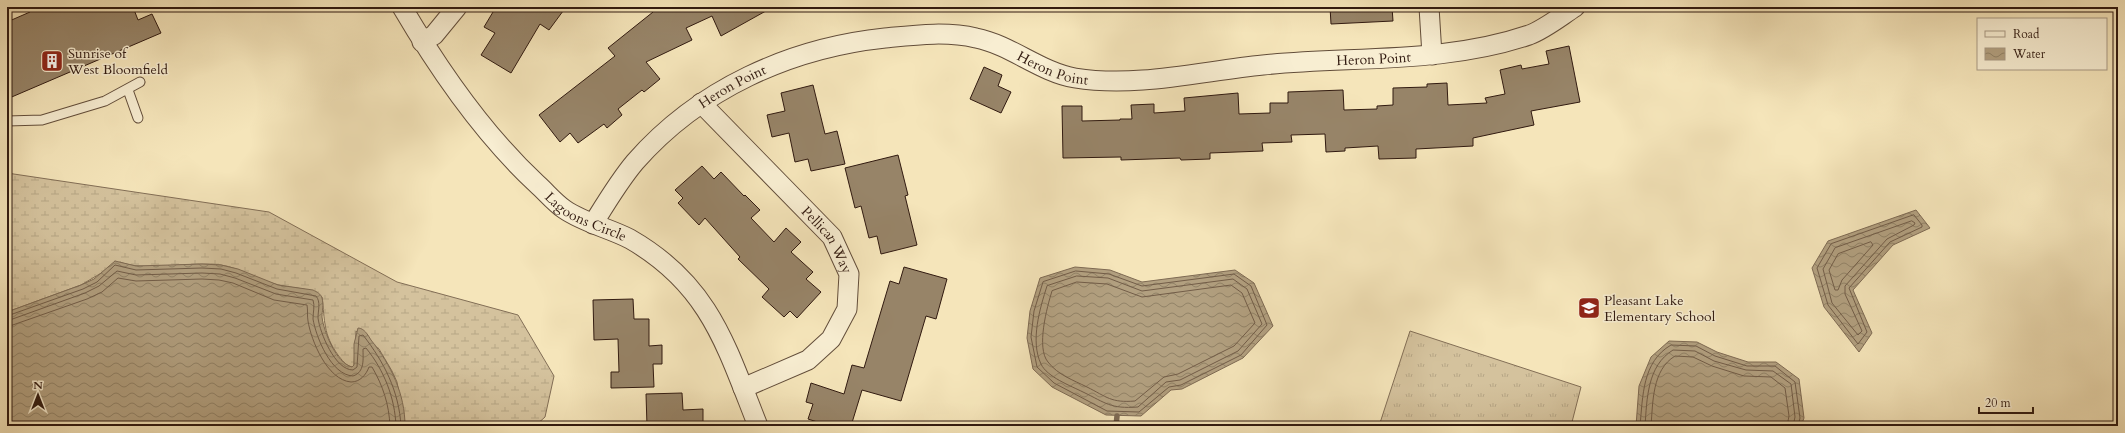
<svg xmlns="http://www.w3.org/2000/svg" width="2125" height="433" font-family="Cardo,serif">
  <defs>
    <pattern id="grass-tufts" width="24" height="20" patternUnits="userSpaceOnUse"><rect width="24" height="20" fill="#d4c29d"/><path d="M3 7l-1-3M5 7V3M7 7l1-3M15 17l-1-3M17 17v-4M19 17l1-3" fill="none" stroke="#b6a686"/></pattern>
    <pattern id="wetland-marsh" width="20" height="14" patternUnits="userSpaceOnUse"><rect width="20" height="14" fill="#d4c29d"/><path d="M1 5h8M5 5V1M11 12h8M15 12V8" fill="none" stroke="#b6a686"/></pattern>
    <pattern id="water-waves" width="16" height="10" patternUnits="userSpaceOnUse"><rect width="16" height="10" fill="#b2a080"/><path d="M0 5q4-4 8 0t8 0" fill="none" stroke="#918267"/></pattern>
  </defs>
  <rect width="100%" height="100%" fill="#f5e5ba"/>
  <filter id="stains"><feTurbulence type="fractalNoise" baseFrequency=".005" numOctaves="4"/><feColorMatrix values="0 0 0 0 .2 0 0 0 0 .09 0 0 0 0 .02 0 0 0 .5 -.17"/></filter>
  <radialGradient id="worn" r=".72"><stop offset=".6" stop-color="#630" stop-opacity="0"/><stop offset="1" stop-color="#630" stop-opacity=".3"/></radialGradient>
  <!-- grass -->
  <polygon fill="url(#grass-tufts)" stroke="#826e56" points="1410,331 1581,387 1571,426 1379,426"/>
  <!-- wetland -->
  <path fill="url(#wetland-marsh)" stroke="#826e56" d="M7 173 269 212 397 282 518 315 554 376 545 417 535 426H405L397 382 392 371 379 349 356 331 354 365 352 367C345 365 342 360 338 355 323 334 325 321 322 297 310 287 294 289 279 285 259 281 241 268 221 265 193 261 142 272 120 262L81 285 7 312Z"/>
  <!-- water -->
  <g fill="url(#water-waves)" stroke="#7e6a53">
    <polygon points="1916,210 1930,228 1893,245 1853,290 1872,333 1859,352 1824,307 1812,268 1828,241"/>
    <path d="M115 261 136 266 202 264 221 265 238 269 278 285 313 290C317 292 321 294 322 298 324 305 322 311 322 317 324 332 336 363 352 367L354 365V344L358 328C364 328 368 335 371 340 391 365 405 394 405 426H7V312L81 285 94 279Z"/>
    <polygon points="1075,267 1110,270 1142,282 1235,270 1254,283 1273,326 1243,358 1182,389 1171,390 1141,416 1106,415 1052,387 1033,369 1027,338 1030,311 1040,278"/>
    <polygon points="1669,341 1697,342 1717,352 1748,362 1776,362 1799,379 1804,418 1801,426 1636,426 1639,386 1651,357"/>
  </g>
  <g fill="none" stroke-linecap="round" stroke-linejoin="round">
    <!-- shore -->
    <g stroke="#725d48" stroke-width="1">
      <polygon points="1914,215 1922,225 1922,227 1890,242 1849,288 1867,332 1858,344 1828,305 1817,268 1831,244"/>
      <polygon points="1912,221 1915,223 1914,225 1887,239 1845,286 1845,294 1862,331 1858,335 1832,303 1823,269 1835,248"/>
      <polygon points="1871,242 1873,245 1842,280 1838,290 1835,290 1829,270 1838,254"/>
      <polygon points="1076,271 1109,274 1142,286 1234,274 1251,286 1267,325 1241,355 1181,385 1169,387 1139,412 1107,411 1054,383 1037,367 1031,337 1034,311 1043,282"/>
      <path d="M1077 276 1108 278 1142 291 1233 279 1247 289 1262 324 1238 351 1180 380 1166 382 1138 407C1110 409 1106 403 1083 392 1071 386 1047 377 1041 364 1030 341 1040 308 1047 286Z"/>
      <path d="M1077 282 1107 284 1142 297 1231 285 1242 293 1255 323 1234 346 1178 374 1164 377 1135 401C1111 403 1107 397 1087 387 1073 380 1058 375 1048 362 1036 348 1047 307 1052 291Z"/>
      <path d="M7 316 83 289 97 282 115 265 136 270 202 268 221 269 236 273 277 289 316 296C321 302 318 310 318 318 320 333 335 370 353 370L357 367 359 336 363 335C384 362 399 391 401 426"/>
      <path d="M7 321 85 293 99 286 117 271 136 275 202 273 220 274 235 278 276 294 313 300C315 306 313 312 313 319 316 337 331 375 353 376 365 372 363 359 363 349L366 348C384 370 395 398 396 426"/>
      <path d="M7 327 87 299 102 292 118 278 136 281 202 279 219 280 233 283 274 300 307 305C308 310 307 316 308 321 311 340 327 380 351 382 360 382 366 375 369 367H372C383 386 389 404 390 426"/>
      <path d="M1640 426C1643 396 1642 362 1671 345L1696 346 1715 356 1747 366H1775L1795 382 1800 418 1798 426"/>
      <path d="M1645 426C1647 399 1647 366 1673 350L1695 351 1714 361 1746 370 1773 371 1791 384 1795 417 1793 426"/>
      <path d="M1651 426C1653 402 1652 370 1675 356L1693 357 1712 366 1744 376 1771 377 1785 388 1789 416 1787 426"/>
    </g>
    <!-- stream -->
    <polyline stroke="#7e6a53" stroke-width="5.5" points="1116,426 1117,416"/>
  </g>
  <!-- building -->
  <g fill="#978468" stroke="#311a10">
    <polygon points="33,7 133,7 138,20 152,14 161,33 7,99 7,22 30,12"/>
    <polygon points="496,7 566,7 549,30 540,24 511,73 481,55 495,33 484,27"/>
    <polygon points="651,7 773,7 721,36 712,16 686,28 692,40 646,62 660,79 644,92 642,90 618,109 622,115 607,128 604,124 578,143 570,133 560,142 539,115 615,56 608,48 653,12"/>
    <polygon points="1330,7 1392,7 1393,21 1331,24"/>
    <polygon points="1569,46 1580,102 1531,111 1534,125 1473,138 1473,146 1416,149 1416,158 1379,159 1378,146 1345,148 1345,151 1326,152 1325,134 1291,135 1292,142 1262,143 1263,151 1210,153 1210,159 1181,160 1180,158 1121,160 1121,157 1063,158 1062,106 1082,106 1082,121 1120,120 1120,119 1132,119 1131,105 1154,104 1154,113 1185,111 1184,98 1238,93 1239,114 1270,113 1270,103 1288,103 1288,92 1343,90 1344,110 1377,109 1377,106 1393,105 1393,88 1427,87 1427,84 1447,83 1448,105 1487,103 1485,98 1505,94 1500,70 1521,65 1522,69 1549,64 1546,51"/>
    <polygon points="984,67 1002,75 998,86 1011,92 1001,113 970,99"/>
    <polygon points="813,85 825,134 837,131 845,164 811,171 808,159 795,162 789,133 772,137 767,115 785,111 781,93"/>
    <polygon points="898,155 908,195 905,196 917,245 881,254 877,236 869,238 861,206 855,208 845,168"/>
    <polygon points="702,166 714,179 721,172 744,196 745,195 760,210 751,218 774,242 786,228 801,242 791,252 813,272 806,279 821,292 797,318 790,311 784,317 762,297 769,289 738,259 740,257 705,218 699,225 678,203 683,198 675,190"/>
    <polygon points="904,267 947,279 936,319 926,316 901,401 862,390 851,426 830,426 808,419 813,404 806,402 811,383 844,394 852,365 864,368 890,281 899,284"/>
    <polygon points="633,299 634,319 649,319 649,346 662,345 662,364 653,364 654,387 611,388 611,372 619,372 618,339 594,340 593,300"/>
    <polygon points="682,393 683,410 703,409 703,426 647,426 646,394"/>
  </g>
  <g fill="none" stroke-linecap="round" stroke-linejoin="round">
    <!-- service casing -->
    <g stroke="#624d3a" stroke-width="11">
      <g id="service">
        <polyline points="128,90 138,118"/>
        <polyline points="7,121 42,120 105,101 140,82"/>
      </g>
    </g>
    <!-- minor casing -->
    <g stroke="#624d3a" stroke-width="21">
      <g id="minor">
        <path id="s1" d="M402 7C439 70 483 134 537 184 546 192 554 202 564 209 584 223 609 228 630 239 710 285 726 346 758 426"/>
        <polyline points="1429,7 1432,55"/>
        <polyline points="422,42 434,35 457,7"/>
        <path id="s2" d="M701 103 832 237 849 274 847 309 831 339 808 360 743 388"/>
        <path id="s3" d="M593 224C606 203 619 181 635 162 699 89 790 48 885 38 915 35 946 31 976 38 1011 45 1040 72 1075 78 1137 88 1202 71 1263 65 1351 56 1444 64 1529 35 1545 29 1561 16 1575 7"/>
      </g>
    </g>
    <!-- service -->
    <use href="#service" stroke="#f8eed2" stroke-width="9"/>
    <!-- minor -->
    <use href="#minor" stroke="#f8eed2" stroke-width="19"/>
  </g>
  <!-- icons -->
  <defs>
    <g id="building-square" transform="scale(1.15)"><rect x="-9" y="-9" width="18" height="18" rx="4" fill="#8f2418" stroke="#f8eed2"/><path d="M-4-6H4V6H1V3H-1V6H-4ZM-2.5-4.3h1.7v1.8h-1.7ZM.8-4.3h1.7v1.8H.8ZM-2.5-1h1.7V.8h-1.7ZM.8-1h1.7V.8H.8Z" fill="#fff"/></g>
    <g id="school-square" transform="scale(1.15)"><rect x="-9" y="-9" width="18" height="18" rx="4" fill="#8f2418" stroke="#f8eed2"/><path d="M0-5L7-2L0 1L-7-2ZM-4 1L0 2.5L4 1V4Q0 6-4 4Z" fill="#fff"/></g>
  </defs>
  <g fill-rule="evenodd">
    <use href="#building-square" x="52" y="61"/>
    <use href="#school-square" x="1589" y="308"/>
  </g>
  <g text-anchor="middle" stroke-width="3" stroke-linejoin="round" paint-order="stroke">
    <!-- poi labels -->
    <g font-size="14" fill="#311a10" stroke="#f8eed2" text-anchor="start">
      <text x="68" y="58">Sunrise of<tspan x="68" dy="16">West Bloomfield</tspan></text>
      <text x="1604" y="305">Pleasant Lake<tspan x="1604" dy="16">Elementary School</tspan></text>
    </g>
    <!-- street labels -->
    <g font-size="14" fill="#311a10" stroke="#f8eed2">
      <text dy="5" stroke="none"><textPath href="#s3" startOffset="859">Heron Point</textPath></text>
      <text dy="5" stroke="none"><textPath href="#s3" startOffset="535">Heron Point</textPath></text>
      <text dy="5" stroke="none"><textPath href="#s3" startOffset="199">Heron Point</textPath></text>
      <text dy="5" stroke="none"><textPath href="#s1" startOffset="283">Lagoons Circle</textPath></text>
      <text dy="5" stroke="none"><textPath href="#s2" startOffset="187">Pellican Way</textPath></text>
    </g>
  </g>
  <!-- margin -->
  <rect width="2125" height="433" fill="none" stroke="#f5e5ba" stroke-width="24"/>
  <rect x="8" y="8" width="2109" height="417" fill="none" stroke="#311a10" stroke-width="2"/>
  <rect x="12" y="12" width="2101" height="409" fill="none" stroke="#311a10"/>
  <!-- legend -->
  <rect x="1977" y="18" width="130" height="52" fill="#f8eed2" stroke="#a89984"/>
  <rect x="1985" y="31" width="20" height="6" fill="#f8eed2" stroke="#a89984"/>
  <text x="2013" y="38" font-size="12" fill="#311a10">Road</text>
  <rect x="1985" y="48" width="20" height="12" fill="url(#water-waves)" stroke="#a89984"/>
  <text x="2013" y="58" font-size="12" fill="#311a10">Water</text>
  <!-- north arrow -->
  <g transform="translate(38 395)" stroke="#f8eed2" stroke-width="3" paint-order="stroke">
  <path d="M0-3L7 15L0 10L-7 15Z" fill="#311a10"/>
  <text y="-6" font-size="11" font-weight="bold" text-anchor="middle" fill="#311a10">N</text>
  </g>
  <!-- scale -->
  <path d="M1979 407v6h54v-6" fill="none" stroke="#311a10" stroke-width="2"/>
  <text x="1985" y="407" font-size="12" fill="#311a10" stroke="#f8eed2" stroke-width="3" paint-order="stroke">20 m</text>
  <rect width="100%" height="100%" filter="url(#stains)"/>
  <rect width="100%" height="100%" fill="url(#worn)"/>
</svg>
